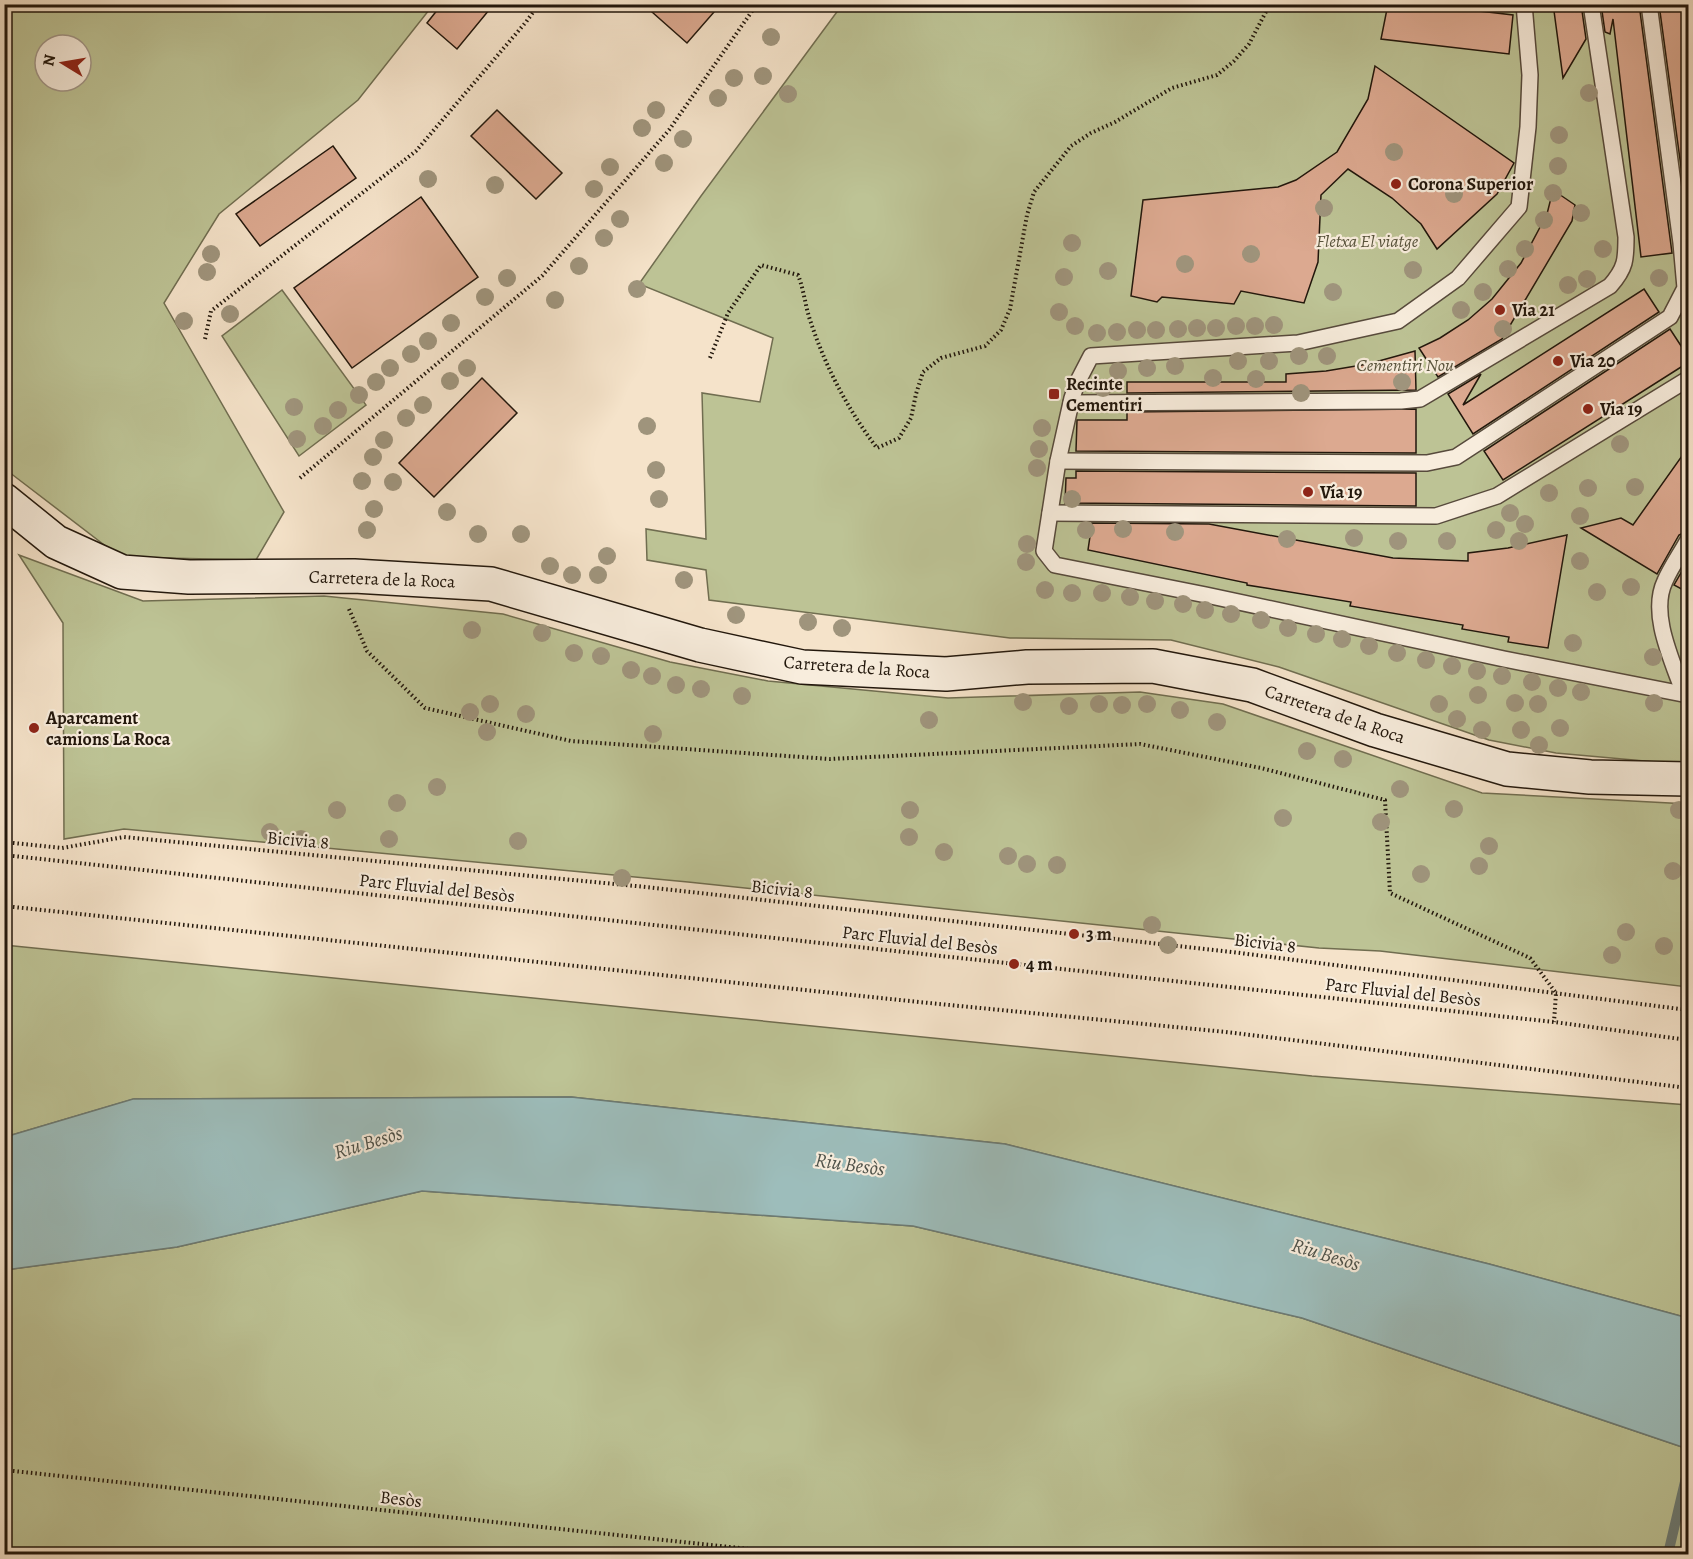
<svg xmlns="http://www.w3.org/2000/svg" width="1693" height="1559" font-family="Alegreya,serif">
  <rect width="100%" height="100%" fill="#f5e3ca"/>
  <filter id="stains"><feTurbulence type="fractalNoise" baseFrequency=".00333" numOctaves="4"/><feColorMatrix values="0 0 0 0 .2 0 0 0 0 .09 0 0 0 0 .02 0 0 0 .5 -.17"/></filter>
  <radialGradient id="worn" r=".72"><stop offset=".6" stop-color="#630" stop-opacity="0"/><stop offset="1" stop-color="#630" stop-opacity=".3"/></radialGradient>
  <!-- green -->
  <g fill="#bdc395" stroke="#706d50" stroke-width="1.5" fill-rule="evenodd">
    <path d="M4 5H433L358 100 219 214 164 303 284 512 256 560 120 557 5 469ZM45 45H81V81H45Z"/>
    <polygon points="842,5 1688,5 1688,762 1667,763 1556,753 1489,740 1279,667 1171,640 1010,638 709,600 706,570 647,560 646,529 706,539 702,393 760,402 773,338 639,284 701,196"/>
    <polygon points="282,290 366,405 299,456 222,336"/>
    <polygon points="19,555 143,601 324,596 503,614 670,662 768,681 948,698 1140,692 1223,704 1482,793 1688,804 1688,987 1380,951 1319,948 688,882 124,829 64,839 63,623"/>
    <polygon points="4,945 1312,1076 1688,1105 1688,1318 1489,1264 1005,1144 571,1097 134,1099 5,1137"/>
    <polygon points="422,1191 913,1226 1302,1318 1688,1449 1688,1554 5,1554 5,1270 177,1247"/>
  </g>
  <!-- water -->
  <polygon fill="#9dbdbb" stroke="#6c7b75" stroke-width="1.5" points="571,1097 1005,1144 1489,1264 1688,1318 1688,1449 1302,1318 913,1226 422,1191 177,1247 5,1270 5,1137 133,1099"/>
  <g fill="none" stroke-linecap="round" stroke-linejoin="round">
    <!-- stream -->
    <polyline stroke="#6c7b75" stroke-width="10" points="1668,1554 1688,1469"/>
  </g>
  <!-- building -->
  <g fill="#dca990" stroke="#22170c" stroke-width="1.5">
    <polygon points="442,4 494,4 457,49 427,23"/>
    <polygon points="643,4 721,4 687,43"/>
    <polygon points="1388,4 1419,4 1513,15 1509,54 1381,39"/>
    <polygon points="1540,4 1581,4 1586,39 1563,78 1554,11"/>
    <polygon points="1601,4 1639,4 1672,253 1641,257 1613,19 1610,34 1605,32"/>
    <polygon points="1659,4 1689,4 1689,226"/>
    <polygon points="1375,66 1514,163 1497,194 1437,249 1421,224 1392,198 1348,169 1321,195 1318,262 1304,303 1241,291 1234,304 1162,297 1157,302 1131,296 1143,200 1278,187 1296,180 1337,152 1368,99"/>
    <polygon points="497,110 562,173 536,199 471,136"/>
    <polygon points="333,146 356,178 260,246 236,214"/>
    <polygon points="1553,190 1575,205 1572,221 1502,339 1438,377 1419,348 1440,338 1468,320 1492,299 1521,263 1547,214"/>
    <polygon points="421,197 478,277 352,368 294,288"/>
    <polygon points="1644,289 1659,312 1473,434 1448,394 1481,374 1463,405"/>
    <polygon points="1670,329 1689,358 1689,362 1503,480 1484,451"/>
    <polygon points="1415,351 1416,390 1127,393 1127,382 1286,382 1286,374 1326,371 1368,364"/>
    <polygon points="482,378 517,413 434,497 399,463"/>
    <polygon points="1416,409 1416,453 1076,451 1077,420 1127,420 1127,412"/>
    <polygon points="1689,446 1689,530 1679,535 1657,574 1581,528 1621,518 1633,525"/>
    <polygon points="1076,471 1416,473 1416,506 1065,503 1066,478 1076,478"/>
    <polygon points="1092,523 1209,524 1393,558 1468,561 1468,553 1508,548 1567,535 1548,648 1508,642 1509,637 1462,629 1463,625 1350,606 1351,602 1247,585 1247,583 1088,550"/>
    <polygon points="1689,559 1689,593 1674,585"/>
  </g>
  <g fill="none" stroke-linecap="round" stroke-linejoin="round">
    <!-- lane casing -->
    <g stroke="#574a3c" stroke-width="18">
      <g id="lane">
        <polyline points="1524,4 1530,75 1528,127 1519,207 1458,278 1398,321 1298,343 1091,356 1077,383 1072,398 1058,461 1044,551 1055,565 1206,595 1504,659 1688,695"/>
        <path d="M1071 403 1401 401 1420 399 1610 286C1626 268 1626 259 1626 237L1591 4"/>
        <polyline points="1058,461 1427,463 1456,457 1670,317 1685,288 1681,243 1649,4"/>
        <polyline points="1050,513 1436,516 1497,496 1688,379"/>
        <path d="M1684 694C1673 662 1649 614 1665 581 1671 567 1681 553 1688 540"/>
      </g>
    </g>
    <!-- secondary casing -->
    <g stroke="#22170c" stroke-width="36">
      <polyline id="secondary" points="4,500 56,542 122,572 189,577 354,576 491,584 700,645 802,667 946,674 1027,667 1153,666 1252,685 1375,730 1507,769 1590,777 1688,779"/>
    </g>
    <!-- path -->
    <g stroke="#22170c" stroke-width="4" stroke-dasharray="1.5 3" stroke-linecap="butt">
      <polyline points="4,13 25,4"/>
      <polyline points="205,339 211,311 416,151 526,22 539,4"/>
      <path d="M710 358 728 313 761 265 798 275C804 290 805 305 810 320 825 366 848 410 877 448L899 438 911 418 916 394 923 372 941 358 985 346 1001 330 1010 309 1027 215 1034 192 1071 146 1091 133 1115 122 1172 88 1217 75 1234 61 1249 44 1270 4"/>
      <polyline points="300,478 542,276 669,130 757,4"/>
      <polyline points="349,609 367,651 425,708 571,741 830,759 1140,744 1261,768 1385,800 1390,893 1530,958 1556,993 1554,1022"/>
      <polyline points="4,842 62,848 124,837 646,887 1232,952 1688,1010"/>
      <polyline points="4,855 1554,1022 1688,1040"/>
      <polyline points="4,906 919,1002 1226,1032 1688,1088"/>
      <polyline points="4,1470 796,1554"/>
      <polyline points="4,1551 29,1554"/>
      <polyline points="1684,1554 1688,1528"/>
    </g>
    <!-- lane -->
    <use href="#lane" stroke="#f8eddd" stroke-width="15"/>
    <!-- secondary -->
    <use href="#secondary" stroke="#f8eddd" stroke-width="33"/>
  </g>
  <!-- trees -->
  <g fill="#9f947c">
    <circle cx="771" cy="37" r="9"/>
    <circle cx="763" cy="76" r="9"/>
    <circle cx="734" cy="78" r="9"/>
    <circle cx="1589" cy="93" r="9"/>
    <circle cx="788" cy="94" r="9"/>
    <circle cx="718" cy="98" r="9"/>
    <circle cx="656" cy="110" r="9"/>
    <circle cx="642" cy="128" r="9"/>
    <circle cx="1559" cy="135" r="9"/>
    <circle cx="683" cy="139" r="9"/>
    <circle cx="1394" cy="152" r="9"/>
    <circle cx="664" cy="163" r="9"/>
    <circle cx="1558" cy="166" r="9"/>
    <circle cx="610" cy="167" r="9"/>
    <circle cx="428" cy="179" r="9"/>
    <circle cx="495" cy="185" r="9"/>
    <circle cx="594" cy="189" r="9"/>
    <circle cx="1553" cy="193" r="9"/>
    <circle cx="1454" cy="194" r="9"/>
    <circle cx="1324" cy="208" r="9"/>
    <circle cx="1581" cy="213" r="9"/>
    <circle cx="620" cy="219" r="9"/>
    <circle cx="1544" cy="220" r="9"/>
    <circle cx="604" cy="238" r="9"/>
    <circle cx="1072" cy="243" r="9"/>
    <circle cx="1525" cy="249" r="9"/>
    <circle cx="1603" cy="249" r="9"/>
    <circle cx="211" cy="254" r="9"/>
    <circle cx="1251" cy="254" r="9"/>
    <circle cx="1185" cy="264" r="9"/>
    <circle cx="579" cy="266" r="9"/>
    <circle cx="1508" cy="269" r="9"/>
    <circle cx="1413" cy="270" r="9"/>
    <circle cx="1108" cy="271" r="9"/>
    <circle cx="207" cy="272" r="9"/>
    <circle cx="1064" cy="277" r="9"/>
    <circle cx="507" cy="278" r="9"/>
    <circle cx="1659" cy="278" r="9"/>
    <circle cx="1587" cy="279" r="9"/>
    <circle cx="1568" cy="285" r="9"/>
    <circle cx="637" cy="289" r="9"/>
    <circle cx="1333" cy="292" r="9"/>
    <circle cx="1483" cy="292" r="9"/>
    <circle cx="485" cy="297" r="9"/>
    <circle cx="555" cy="300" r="9"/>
    <circle cx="1461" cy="310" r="9"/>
    <circle cx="1059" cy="312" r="9"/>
    <circle cx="230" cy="314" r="9"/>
    <circle cx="184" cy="321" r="9"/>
    <circle cx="451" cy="323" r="9"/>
    <circle cx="1274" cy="325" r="9"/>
    <circle cx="1075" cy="326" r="9"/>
    <circle cx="1236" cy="326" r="9"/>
    <circle cx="1255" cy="326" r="9"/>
    <circle cx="1197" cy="328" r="9"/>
    <circle cx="1216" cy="328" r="9"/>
    <circle cx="1178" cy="329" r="9"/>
    <circle cx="1503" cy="329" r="9"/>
    <circle cx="1137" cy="330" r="9"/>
    <circle cx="1156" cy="330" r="9"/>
    <circle cx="1117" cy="332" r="9"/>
    <circle cx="1097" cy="333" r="9"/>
    <circle cx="428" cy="341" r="9"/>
    <circle cx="411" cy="354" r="9"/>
    <circle cx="1299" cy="356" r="9"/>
    <circle cx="1327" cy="356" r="9"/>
    <circle cx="1238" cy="361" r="9"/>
    <circle cx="1269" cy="361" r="9"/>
    <circle cx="1175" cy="366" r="9"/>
    <circle cx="390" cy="368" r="9"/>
    <circle cx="467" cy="368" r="9"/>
    <circle cx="1147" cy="368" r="9"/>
    <circle cx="1118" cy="371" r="9"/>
    <circle cx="1213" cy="378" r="9"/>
    <circle cx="1256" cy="379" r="9"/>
    <circle cx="450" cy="381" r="9"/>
    <circle cx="376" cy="382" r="9"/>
    <circle cx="1402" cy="382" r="9"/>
    <circle cx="1103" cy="388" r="9"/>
    <circle cx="1301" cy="393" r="9"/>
    <circle cx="359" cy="395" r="9"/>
    <circle cx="423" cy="405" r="9"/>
    <circle cx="294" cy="407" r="9"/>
    <circle cx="338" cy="410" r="9"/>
    <circle cx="406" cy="418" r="9"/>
    <circle cx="323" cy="426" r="9"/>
    <circle cx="647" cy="426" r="9"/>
    <circle cx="1042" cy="428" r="9"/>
    <circle cx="297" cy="439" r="9"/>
    <circle cx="384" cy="440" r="9"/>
    <circle cx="1620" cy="444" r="9"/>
    <circle cx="1039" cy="449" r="9"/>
    <circle cx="373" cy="457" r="9"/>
    <circle cx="1037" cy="468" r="9"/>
    <circle cx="656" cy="470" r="9"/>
    <circle cx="362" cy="481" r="9"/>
    <circle cx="393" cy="482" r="9"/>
    <circle cx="1635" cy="487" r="9"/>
    <circle cx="1588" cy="488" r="9"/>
    <circle cx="1549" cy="493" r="9"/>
    <circle cx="659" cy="499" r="9"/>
    <circle cx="1072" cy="499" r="9"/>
    <circle cx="374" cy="509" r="9"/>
    <circle cx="447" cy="512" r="9"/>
    <circle cx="1510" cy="513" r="9"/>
    <circle cx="1580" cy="516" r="9"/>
    <circle cx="1525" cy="524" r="9"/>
    <circle cx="1123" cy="529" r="9"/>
    <circle cx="367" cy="530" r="9"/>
    <circle cx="1086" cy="530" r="9"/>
    <circle cx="1496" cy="530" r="9"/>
    <circle cx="1175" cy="532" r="9"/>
    <circle cx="478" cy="534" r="9"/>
    <circle cx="521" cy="534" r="9"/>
    <circle cx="1354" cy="538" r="9"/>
    <circle cx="1287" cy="539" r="9"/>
    <circle cx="1398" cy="541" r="9"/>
    <circle cx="1447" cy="541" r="9"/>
    <circle cx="1519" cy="541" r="9"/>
    <circle cx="1027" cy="544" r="9"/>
    <circle cx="607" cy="556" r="9"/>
    <circle cx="1580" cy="561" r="9"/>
    <circle cx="1026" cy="562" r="9"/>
    <circle cx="550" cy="566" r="9"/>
    <circle cx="572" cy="575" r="9"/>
    <circle cx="598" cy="575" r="9"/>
    <circle cx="684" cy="580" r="9"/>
    <circle cx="1631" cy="587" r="9"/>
    <circle cx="1045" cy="590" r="9"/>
    <circle cx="1597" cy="592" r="9"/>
    <circle cx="1072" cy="593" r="9"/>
    <circle cx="1102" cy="593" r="9"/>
    <circle cx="1130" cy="597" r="9"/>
    <circle cx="1155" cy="601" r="9"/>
    <circle cx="1183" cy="604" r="9"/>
    <circle cx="1205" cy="610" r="9"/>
    <circle cx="1231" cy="614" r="9"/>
    <circle cx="736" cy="615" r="9"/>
    <circle cx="1261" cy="620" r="9"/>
    <circle cx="808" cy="622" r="9"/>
    <circle cx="842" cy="628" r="9"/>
    <circle cx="1288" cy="628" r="9"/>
    <circle cx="472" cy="630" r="9"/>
    <circle cx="542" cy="633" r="9"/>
    <circle cx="1316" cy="634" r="9"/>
    <circle cx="1342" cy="639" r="9"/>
    <circle cx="1573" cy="643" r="9"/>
    <circle cx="1369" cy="646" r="9"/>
    <circle cx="574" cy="653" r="9"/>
    <circle cx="1397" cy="653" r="9"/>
    <circle cx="601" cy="656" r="9"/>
    <circle cx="1653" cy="657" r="9"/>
    <circle cx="1426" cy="660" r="9"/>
    <circle cx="1452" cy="666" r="9"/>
    <circle cx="631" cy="670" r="9"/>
    <circle cx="1477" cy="671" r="9"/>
    <circle cx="652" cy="676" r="9"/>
    <circle cx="1502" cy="676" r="9"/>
    <circle cx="1532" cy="682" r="9"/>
    <circle cx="676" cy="685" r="9"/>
    <circle cx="1558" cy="688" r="9"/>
    <circle cx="701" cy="689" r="9"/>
    <circle cx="1581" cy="692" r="9"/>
    <circle cx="1478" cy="695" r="9"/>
    <circle cx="742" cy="696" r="9"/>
    <circle cx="1023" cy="702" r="9"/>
    <circle cx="1515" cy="703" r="9"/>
    <circle cx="1654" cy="703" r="9"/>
    <circle cx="490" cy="704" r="9"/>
    <circle cx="1099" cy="704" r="9"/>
    <circle cx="1147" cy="704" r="9"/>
    <circle cx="1439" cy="704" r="9"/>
    <circle cx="1538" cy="704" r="9"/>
    <circle cx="1122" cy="705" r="9"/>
    <circle cx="1069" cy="706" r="9"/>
    <circle cx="1180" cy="710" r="9"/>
    <circle cx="470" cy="712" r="9"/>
    <circle cx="526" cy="714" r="9"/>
    <circle cx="1457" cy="719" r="9"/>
    <circle cx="929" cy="720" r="9"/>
    <circle cx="1217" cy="722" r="9"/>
    <circle cx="1560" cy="728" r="9"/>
    <circle cx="1482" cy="730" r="9"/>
    <circle cx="1521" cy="730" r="9"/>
    <circle cx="487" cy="732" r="9"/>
    <circle cx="653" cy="734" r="9"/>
    <circle cx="1539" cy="745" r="9"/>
    <circle cx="1307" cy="751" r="9"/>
    <circle cx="1343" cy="759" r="9"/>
    <circle cx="437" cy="787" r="9"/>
    <circle cx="1400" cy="789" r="9"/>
    <circle cx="397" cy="803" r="9"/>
    <circle cx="1454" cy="809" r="9"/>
    <circle cx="337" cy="810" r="9"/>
    <circle cx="910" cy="810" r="9"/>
    <circle cx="1679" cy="810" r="9"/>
    <circle cx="1283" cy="818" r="9"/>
    <circle cx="1381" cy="822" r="9"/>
    <circle cx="270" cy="832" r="9"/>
    <circle cx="909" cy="837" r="9"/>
    <circle cx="301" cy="839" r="9"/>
    <circle cx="389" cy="839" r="9"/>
    <circle cx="518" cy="841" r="9"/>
    <circle cx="1489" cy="846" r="9"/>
    <circle cx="944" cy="852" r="9"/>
    <circle cx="1008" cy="856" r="9"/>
    <circle cx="1027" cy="864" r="9"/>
    <circle cx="1057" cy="865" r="9"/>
    <circle cx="1479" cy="866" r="9"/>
    <circle cx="1673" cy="871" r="9"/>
    <circle cx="1421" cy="874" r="9"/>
    <circle cx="622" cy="878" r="9"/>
    <circle cx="1152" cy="925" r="9"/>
    <circle cx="1626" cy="932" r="9"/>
    <circle cx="1168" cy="945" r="9"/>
    <circle cx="1664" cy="946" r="9"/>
    <circle cx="1612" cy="955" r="9"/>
  </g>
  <!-- markers -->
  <g fill="#8f2418" stroke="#f8eddd" stroke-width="2">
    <circle cx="1396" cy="184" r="6"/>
    <circle cx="1500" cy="310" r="6"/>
    <circle cx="1558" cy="361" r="6"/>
    <rect x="1048" y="388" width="12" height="12" rx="3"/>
    <circle cx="1588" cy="409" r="6"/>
    <circle cx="1308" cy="492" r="6"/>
    <circle cx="34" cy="728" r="6"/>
    <circle cx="1074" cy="934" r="6"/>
    <circle cx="1014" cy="964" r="6"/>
  </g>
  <g text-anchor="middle" stroke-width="4.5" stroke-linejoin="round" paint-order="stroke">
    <!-- poi labels -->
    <g font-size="18" font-weight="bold" fill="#22170c" stroke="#f8eddd" text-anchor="start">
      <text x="1408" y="190">Corona Superior</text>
      <text x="1512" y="316">Via 21</text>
      <text x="1570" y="367">Via 20</text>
      <text x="1066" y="390">Recinte<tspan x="1066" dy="21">Cementiri</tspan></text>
      <text x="1600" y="415">Via 19</text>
      <text x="1320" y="498">Vía 19</text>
      <text x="46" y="724">Aparcament<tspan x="46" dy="21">camions La Roca</tspan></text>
      <text x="1086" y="940">3 m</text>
      <text x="1026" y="970">4 m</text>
    </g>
    <!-- park labels -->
    <g font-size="18" font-style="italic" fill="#58533c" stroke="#f8eddd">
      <text x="1367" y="247">Fletxa El viatge</text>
      <text x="1405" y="371">Cementiri Nou</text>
    </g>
    <!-- street labels -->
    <g font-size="18" fill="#22170c" stroke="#f8eddd">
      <text transform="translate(382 579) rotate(2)" y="6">Carretera de la Roca</text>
      <text transform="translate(857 667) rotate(4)" y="6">Carretera de la Roca</text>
      <text transform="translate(1335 714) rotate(19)" y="6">Carretera de la Roca</text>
      <text transform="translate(298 840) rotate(5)" y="6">Bicivia 8</text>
      <text transform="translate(437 888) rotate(6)" y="6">Parc Fluvial del Besòs</text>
      <text transform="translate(782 889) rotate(6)" y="6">Bicivia 8</text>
      <text transform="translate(920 940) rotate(6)" y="6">Parc Fluvial del Besòs</text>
      <text transform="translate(1265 943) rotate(7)" y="6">Bicivia 8</text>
      <text transform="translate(1403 992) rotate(6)" y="6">Parc Fluvial del Besòs</text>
      <text transform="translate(401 1499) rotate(6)" y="6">Besòs</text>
    </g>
    <!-- water labels -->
    <g font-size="20" font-style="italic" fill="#4d5149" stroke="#f8eddd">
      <text transform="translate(368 1142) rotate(-17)" y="7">Riu Besòs</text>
      <text transform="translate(850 1164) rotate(8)" y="7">Riu Besòs</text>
      <text transform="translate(1326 1254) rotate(17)" y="7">Riu Besòs</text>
    </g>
  </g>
  <!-- margin -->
  <rect width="1693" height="1559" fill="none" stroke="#f5e3ca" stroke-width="24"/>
  <rect x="6" y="6" width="1681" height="1547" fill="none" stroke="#22170c" stroke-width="3"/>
  <rect x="12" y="12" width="1669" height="1535" fill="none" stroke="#22170c" stroke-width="1.5"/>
  <!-- north arrow -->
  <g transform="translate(63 63) rotate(281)"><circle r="28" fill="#f8eddd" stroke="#a29789" stroke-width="1.5"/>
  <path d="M0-4.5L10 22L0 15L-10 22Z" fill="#8f2418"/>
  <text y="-9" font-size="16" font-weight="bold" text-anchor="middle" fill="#22170c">N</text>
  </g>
  <rect width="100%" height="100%" filter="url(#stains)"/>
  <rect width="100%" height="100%" fill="url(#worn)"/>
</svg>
